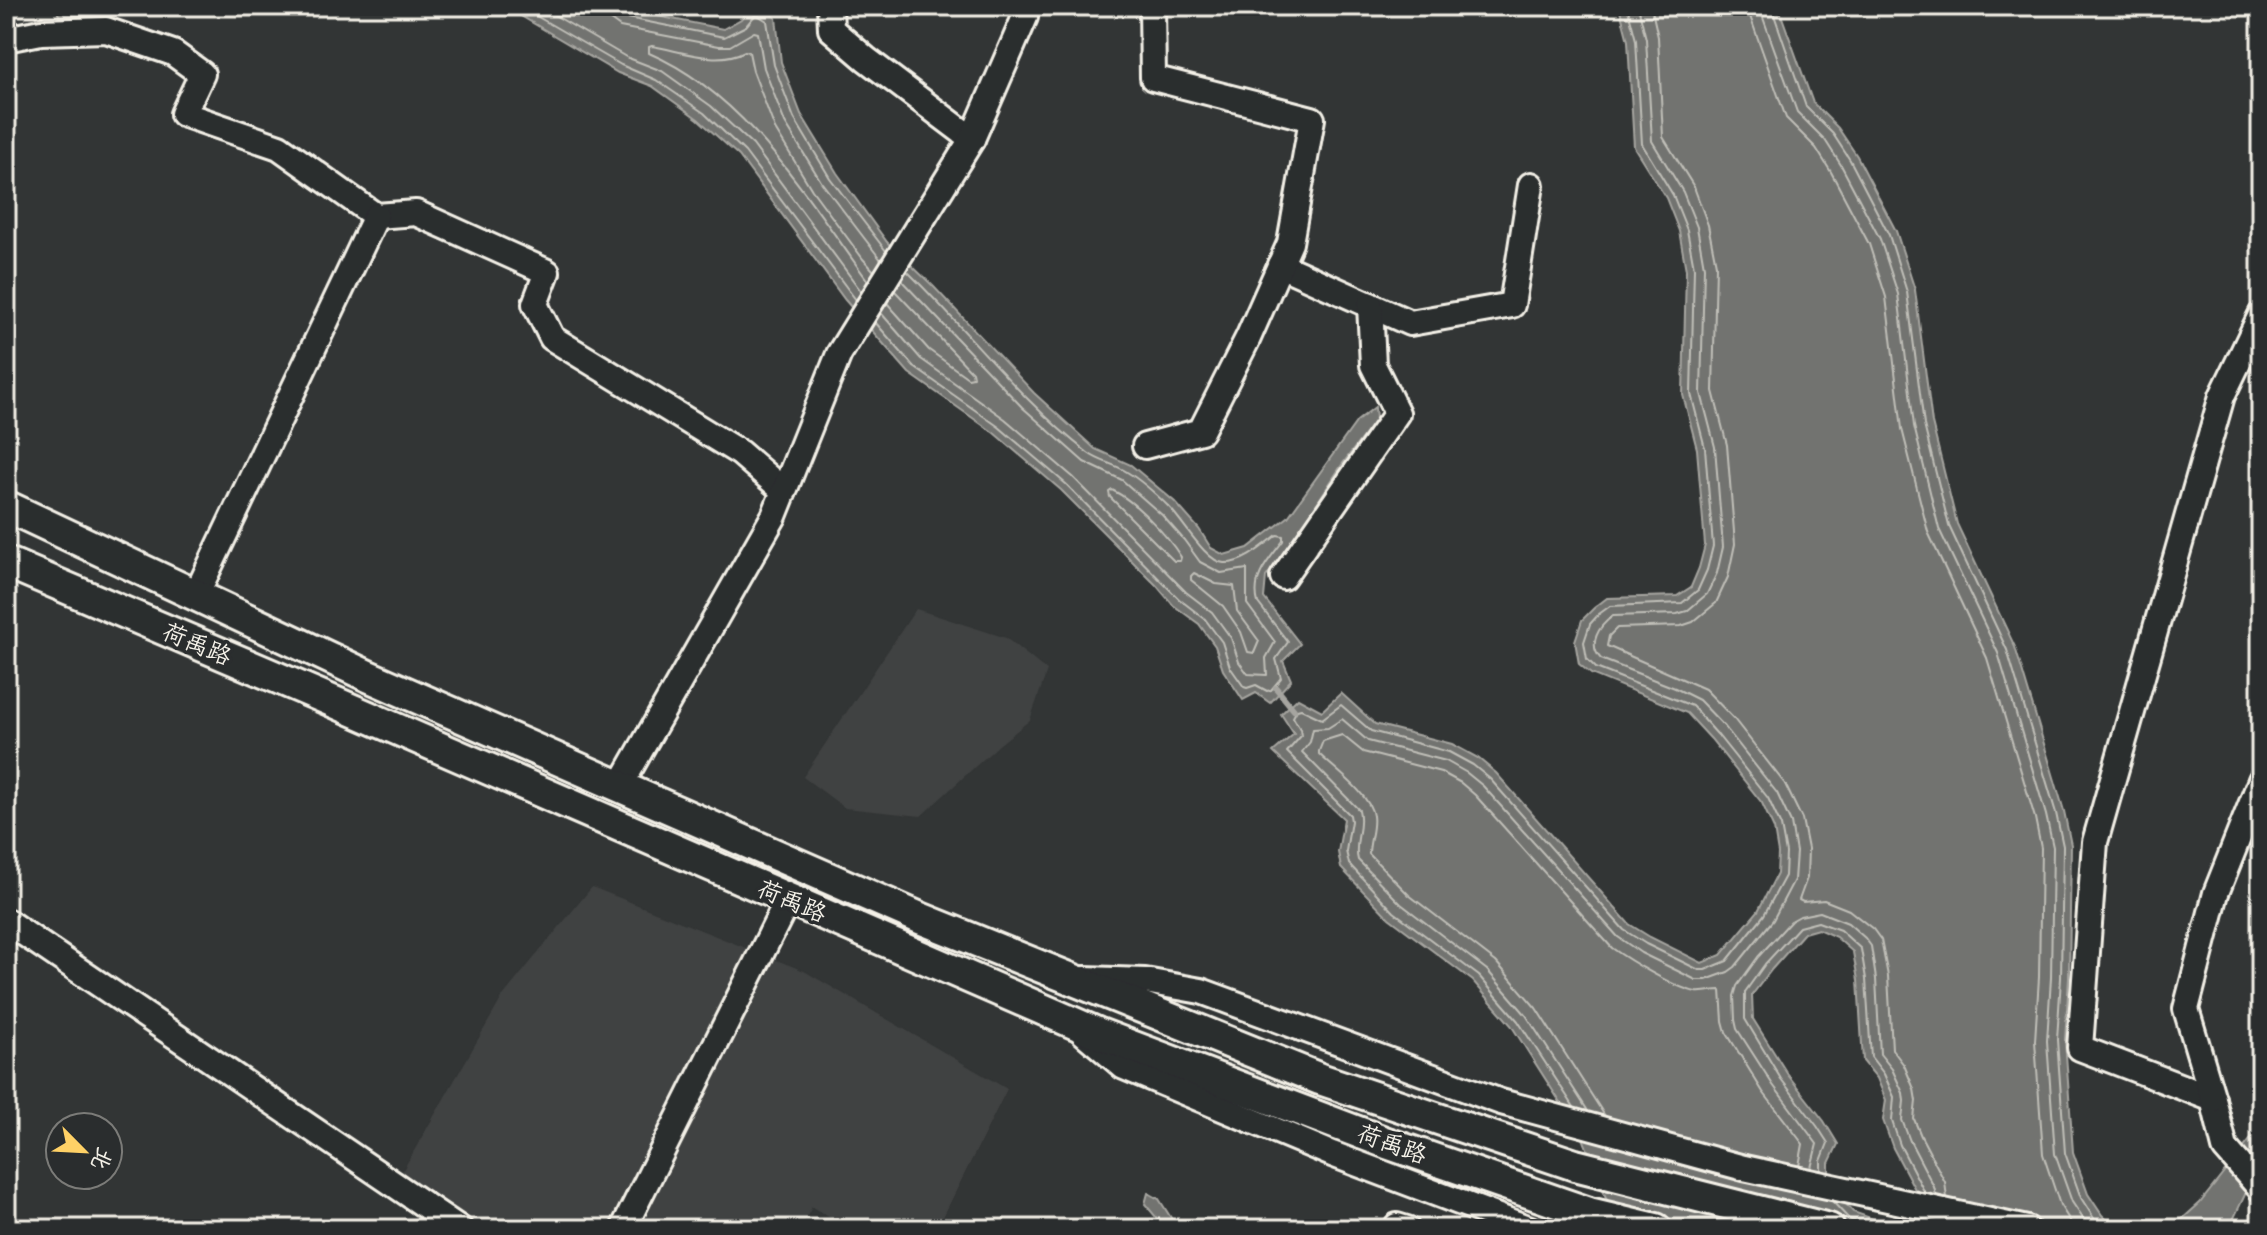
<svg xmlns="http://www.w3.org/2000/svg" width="2267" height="1235" font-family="'Gochi Hand','LXGW WenKai TC',sans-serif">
  <rect width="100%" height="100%" fill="#323535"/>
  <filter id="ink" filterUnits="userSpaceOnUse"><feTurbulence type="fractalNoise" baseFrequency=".0125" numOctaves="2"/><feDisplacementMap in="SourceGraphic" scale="16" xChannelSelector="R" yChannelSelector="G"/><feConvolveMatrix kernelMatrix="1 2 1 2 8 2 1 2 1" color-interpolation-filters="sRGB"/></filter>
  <g filter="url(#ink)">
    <!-- built -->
    <g fill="#404242">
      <polygon points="916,609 1006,638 1047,671 1030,720 1000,744 921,816 845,808 803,777"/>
      <polygon points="592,887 804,971 1007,1089 937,1229 849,1229 812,1207 800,1229 465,1229 395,1184 503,996"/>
    </g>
    <!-- water -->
    <g fill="#727370" stroke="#a6a5a0" stroke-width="2" fill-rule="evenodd">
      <polygon points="55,6 119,6 80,22 60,18"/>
      <polygon points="504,6 606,6 723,29 741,19 750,6 762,6 776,18 781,62 801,114 837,173 887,242 933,286 1034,393 1095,449 1131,465 1175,502 1199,529 1211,548 1224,555 1248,548 1288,517 1357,421 1375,407 1376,419 1341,466 1288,548 1266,577 1264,598 1300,644 1283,661 1291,680 1270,703 1256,693 1243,700 1223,670 1215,646 1199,624 1173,605 1157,586 1061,490 994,433 909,373 845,300 739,156 698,119 652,86 618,73"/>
      <path d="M1619 6H1778L1813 103 1838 128 1857 156 1896 231 1915 290 1932 423 1957 524 2015 647 2064 811 2071 845 2069 978 2065 1040 2073 1152 2088 1194 2102 1215 2115 1228 2119 1229H1618L1583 1138 1511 1025 1473 981 1389 918 1341 868 1338 852 1344 819 1273 752 1294 734 1281 714 1298 698 1322 711 1341 693 1375 724 1452 744 1478 758 1496 773 1629 924 1650 937 1702 963 1721 955 1758 911 1777 874 1778 853 1774 829 1762 803 1711 739 1687 713 1591 674 1579 664 1575 641 1582 620 1594 608 1607 598 1677 596 1691 587 1699 568 1705 545 1697 449 1683 395 1686 270 1679 231 1666 198 1634 147 1628 41ZM1818 929 1836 937 1853 952 1858 980 1863 1061 1877 1078 1886 1100 1883 1120 1893 1148 1918 1195 1915 1211 1898 1220H1876L1853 1212 1829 1185V1163L1838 1144 1824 1121 1788 1075 1753 1019 1752 995 1772 969 1804 933Z"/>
      <polygon points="2261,1126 2261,1161 2233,1220 2225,1229 2153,1229 2181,1220 2200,1203"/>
      <polygon points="1148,1193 1159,1199 1178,1229 1162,1229 1156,1217 1145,1204"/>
    </g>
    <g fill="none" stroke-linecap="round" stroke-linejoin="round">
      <!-- shore -->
      <g stroke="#c0bfb8" stroke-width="2">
        <polyline points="519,6 621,65 656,80 704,113 745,152 856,300"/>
        <polyline points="539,6 626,57 662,71 711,106 753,145 861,291"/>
        <polyline points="606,6 609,19 620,27 719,46 730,46 754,32 758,33 764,68 785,123 822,183 881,260"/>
        <polyline points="616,6 618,13 623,17 724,37 746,26 756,14 767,21 774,65 794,118 830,178 886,251"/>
        <polyline points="1651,6 1658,37 1663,137 1694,187 1708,225 1716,265 1713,391 1727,445 1735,544 1728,577 1716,603 1693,622 1681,626 1617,628 1609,636 1607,646 1705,689 1734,719 1785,784 1802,819 1808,849 1807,878 1799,900 1803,902 1824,900 1849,910 1873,929 1881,940 1888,976 1892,1049 1904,1065 1914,1089 1916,1101 1914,1119 1921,1136 1945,1182 1947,1198"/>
        <polyline points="1749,6 1751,19 1786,118 1816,148 1831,172 1869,244 1886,297 1902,429 1928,532 1987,658 2035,818 2041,848 2039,977 2035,1041 2043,1154 2060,1205 2075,1229"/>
        <polyline points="1761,6 1762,15 1797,112 1825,140 1841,165 1880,239 1898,294 1914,426 1939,529 1998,653 2046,815 2053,847 2051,977 2047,1041 2055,1154 2072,1202 2090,1229"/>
        <polyline points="1771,6 1806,107 1833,134 1850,160 1889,235 1907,292 1924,425 1949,526 2007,650 2056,813 2063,846 2061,978 2057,1040 2065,1153 2081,1198 2095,1220 2104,1229"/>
        <path d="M868 281C807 198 747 95 649 53V47L652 46C682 51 717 66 745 51L749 52 753 71 775 129 812 190 863 259 874 271"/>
        <polyline points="887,303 929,350 968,378 973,377 972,372 895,291"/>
        <polyline points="881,313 921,359 1005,419 1073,477 1186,592 1212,612 1231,638 1239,662 1248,674 1267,675 1266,658 1275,642 1247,604 1247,569 1221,573 1200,562 1184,540 1162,515 1122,480 1084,462 1022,407 901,280"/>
        <path d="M875 322 914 367 999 427 1066 484 1179 599 1205 619 1222 642 1230 667 1244 687 1247 688 1256 685 1267 691 1271 690 1281 678 1276 659 1288 642 1258 603C1251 577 1269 560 1283 541V536L1277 535C1263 546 1243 564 1224 563 1206 562 1183 521 1169 507 1157 495 1142 481 1127 472 1115 464 1100 462 1088 453 1021 401 968 331 907 271"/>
        <path d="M1112 490C1135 501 1167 535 1181 557L1180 561H1174L1110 497 1109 492Z"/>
        <polygon points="1194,573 1216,584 1234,586 1237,611 1259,641 1254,653 1248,652 1241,632 1223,606 1191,580 1191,576"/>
        <polyline points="1574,1107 1518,1021 1479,976 1394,912 1349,864 1346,851 1351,821 1350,815 1287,752 1301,736 1300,729 1293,717 1297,710 1301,709 1322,719 1341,705 1371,731 1449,752 1473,765 1490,779 1624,930 1646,944 1699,970 1705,970 1727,961 1764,915 1785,876 1786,853 1781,826 1768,798 1717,734 1692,706 1596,668 1587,659 1584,642 1590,624 1599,614 1610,606 1682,603 1698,590 1707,570 1713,546 1705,448 1691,394 1694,268 1687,230 1673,195 1642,144 1636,40 1627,6"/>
        <path d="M1588 1111 1526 1015 1487 970 1401 904 1358 860C1353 843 1364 827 1359 810L1302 752 1310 742 1313 729 1328 728 1342 719 1368 741 1446 761 1467 773 1483 786 1618 937 1641 953 1696 980H1706L1728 972 1735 967 1773 920 1794 880 1796 852 1791 823 1777 793 1725 727 1699 700 1675 688 1601 659C1587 644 1599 626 1613 616L1677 614 1687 611 1707 594 1717 573 1723 547 1715 447 1701 393 1704 267 1697 227 1683 192 1652 141 1646 39 1638 6"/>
        <path d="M1605 1116 1536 1008 1496 962 1409 895 1369 854C1369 841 1375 828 1373 816 1371 795 1334 769 1319 754V751L1323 741 1342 735 1363 752 1441 772 1461 783 1475 795 1612 948C1630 961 1675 988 1696 992 1705 993 1713 990 1721 990L1723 1021 1726 1032 1763 1092 1803 1144 1799 1166"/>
        <polyline points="1811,1168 1817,1144 1773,1085 1737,1029 1735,1020 1734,996 1737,986 1758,957 1791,921 1800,916 1820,912 1848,923 1865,938 1871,946 1876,979 1880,1054 1892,1069 1903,1093 1904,1101 1902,1120 1910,1141 1934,1187 1936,1195"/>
        <polyline points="1821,1170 1821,1161 1828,1143 1817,1126 1781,1079 1745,1019 1745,992 1765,964 1799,927 1818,922 1840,930 1861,949 1866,979 1871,1057 1884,1074 1894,1097 1892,1121 1900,1145 1925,1193"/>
        <polyline points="1833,1202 1849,1219 1874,1228 1899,1228 1916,1219"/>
      </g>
      <!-- stream -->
      <polyline stroke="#a6a5a0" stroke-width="6" points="1276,688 1294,710"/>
      <!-- minor casing -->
      <g stroke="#f4f1e8" stroke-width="30">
        <g id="minor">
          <polyline points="830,6 831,29 866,59 972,139"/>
          <polyline points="6,39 41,32 106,30 173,53 202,74 183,114 279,147 376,216 416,213 547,272 535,304 552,338 740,453 784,491"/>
          <polyline points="1280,265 1410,323 1512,305 1531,185"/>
          <polyline points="2261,315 2222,396 2095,842 2080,1048 2213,1099 2225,1148 2261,1189"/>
          <polyline points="1145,446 1201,431 1248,338 1290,243 1312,119 1153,78 1152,6"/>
          <polyline points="1283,577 1397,413 1373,365 1370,305"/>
          <polyline points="196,595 376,216"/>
          <polyline points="620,786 774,516 839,354 972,139 1025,17"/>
          <polyline points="6,921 460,1229"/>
          <polyline points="1085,979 1145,981 1201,991 1501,1102 1744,1168 2027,1229"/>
          <polyline points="1083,1032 1124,1067 1332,1154 1530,1229"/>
          <polyline points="2213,1099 2186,1009 2216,893 2261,780"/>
          <polyline points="623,1229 788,900"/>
          <polyline points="1396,1229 1397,1226 1407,1229"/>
        </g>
      </g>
      <!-- major casing -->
      <g stroke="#f4f1e8" stroke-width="36">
        <g id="major">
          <polyline points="6,506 368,676 920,918 1320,1079 1575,1165 1829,1229"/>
          <polyline points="6,562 325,698 1097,1033 1387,1143 1589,1213 1656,1229"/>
        </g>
      </g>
      <!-- minor -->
      <use href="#minor" stroke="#2a2d2e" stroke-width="24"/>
      <!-- major -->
      <use href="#major" stroke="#2a2d2e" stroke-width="30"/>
    </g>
  </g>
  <g text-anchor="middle" stroke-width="7" stroke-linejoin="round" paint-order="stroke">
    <!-- street labels -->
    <g font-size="24" fill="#f4f1e8" stroke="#2a2d2e">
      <text transform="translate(197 644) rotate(23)" y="8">荷禹路</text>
      <text transform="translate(792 901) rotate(23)" y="8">荷禹路</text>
      <text transform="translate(1392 1144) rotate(20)" y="8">荷禹路</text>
    </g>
  </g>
  <!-- margin -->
  <rect width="2267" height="1235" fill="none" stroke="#2a2d2e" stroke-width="32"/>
  <rect x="16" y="16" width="2235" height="1203" fill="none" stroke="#f4f1e8" stroke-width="3" filter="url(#ink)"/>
  <!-- north arrow -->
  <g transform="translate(84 1151) rotate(114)"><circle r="38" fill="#2a2d2e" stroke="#7b7b78" stroke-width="2"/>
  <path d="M0-6L14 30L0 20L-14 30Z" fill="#ffd166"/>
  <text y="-12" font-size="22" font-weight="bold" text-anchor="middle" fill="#f4f1e8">北</text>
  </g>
</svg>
